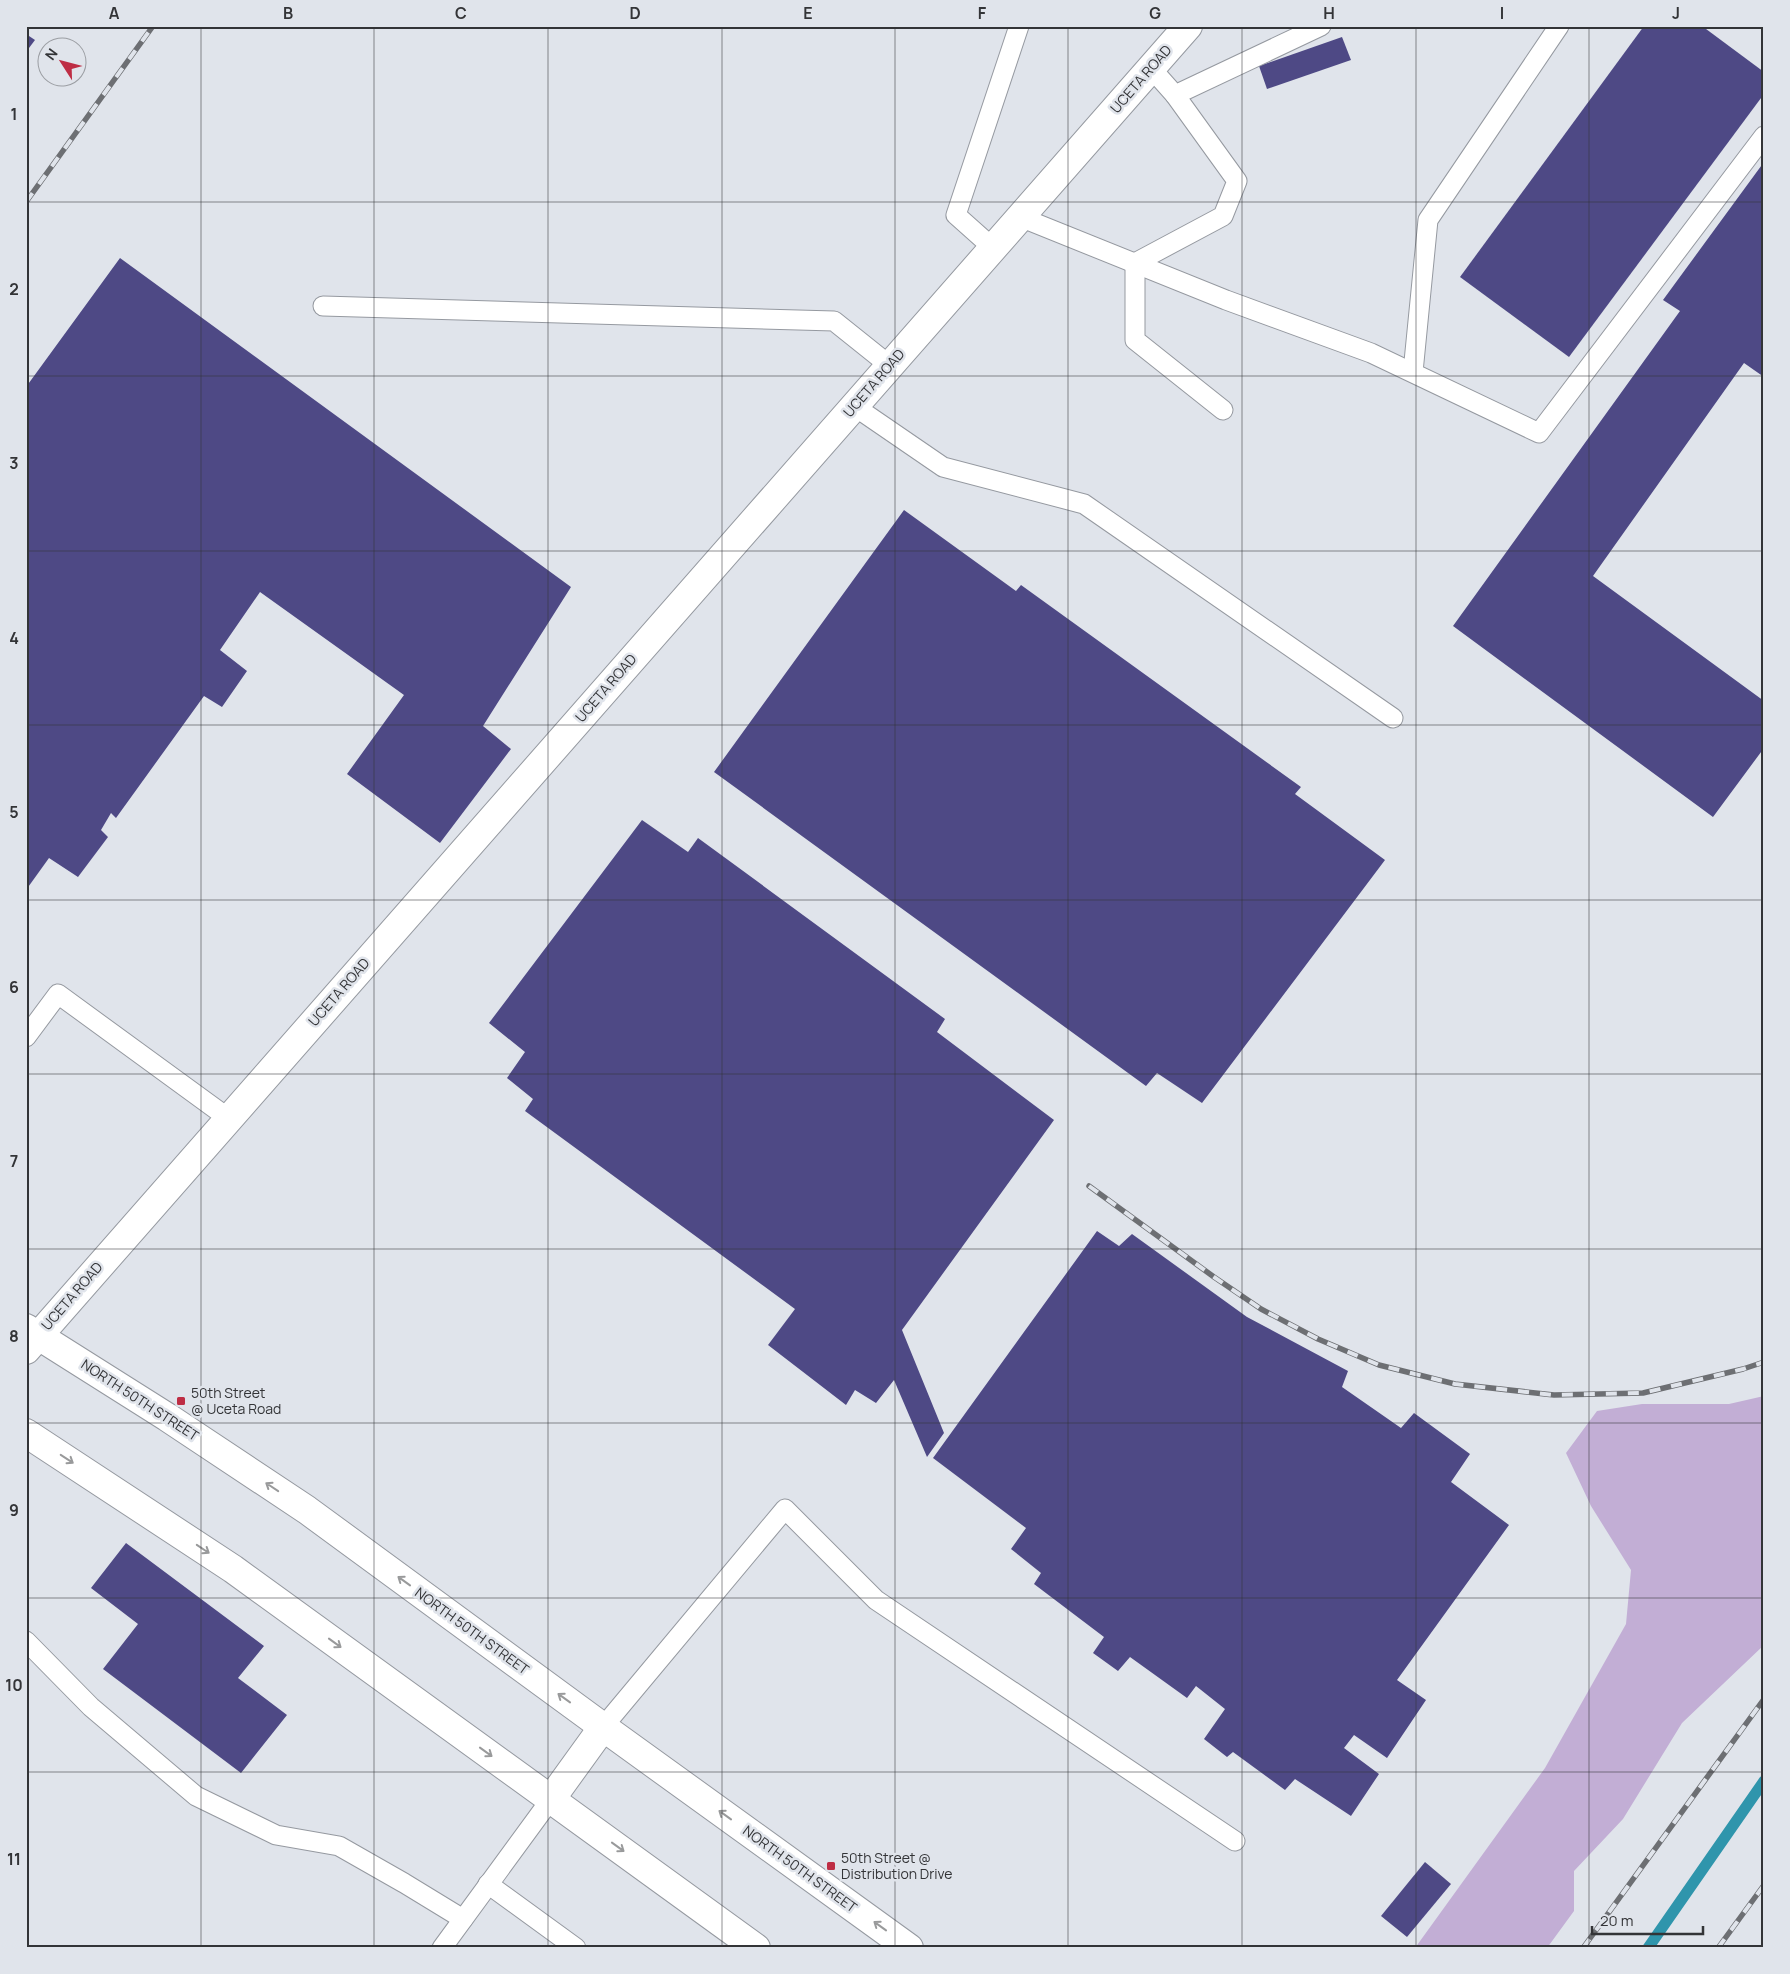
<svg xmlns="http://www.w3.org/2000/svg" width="1790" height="1974" font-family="Manrope,sans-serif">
  <rect width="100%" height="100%" fill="#e0e4eb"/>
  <!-- green -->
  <polygon fill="#c2aed5" points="1764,1396 1764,1645 1682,1723 1623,1819 1574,1871 1574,1911 1547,1948 1415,1948 1545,1768 1626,1624 1631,1570 1591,1506 1566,1453 1597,1411 1642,1404 1729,1404"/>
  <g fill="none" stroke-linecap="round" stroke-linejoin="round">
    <!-- stream -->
    <polyline stroke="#2f95ac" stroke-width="11" points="1648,1948 1764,1781"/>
  </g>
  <!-- building -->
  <g fill="#4e4985">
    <polygon points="1644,26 1702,26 1764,72 1764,94 1569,357 1460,277"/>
    <polygon points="26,34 35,40 26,52"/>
    <polygon points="1342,37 1351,60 1267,89 1259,66"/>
    <polygon points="1764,162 1764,377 1744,363 1593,576 1764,701 1764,748 1713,817 1453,626 1680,311 1663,300"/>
    <polygon points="120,258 571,587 483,726 511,749 440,843 347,774 404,695 260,592 220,650 247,671 222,707 204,696 116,818 111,813 101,830 108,837 78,877 49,858 26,890 26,387"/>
    <polygon points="904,510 1016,591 1021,585 1301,787 1295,794 1385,860 1202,1103 1157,1073 1146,1086 714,772"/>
    <polygon points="642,820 688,852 698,838 945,1019 937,1032 1054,1120 902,1330 944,1433 927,1457 894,1380 876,1403 855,1390 846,1405 768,1345 795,1309 525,1111 533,1099 507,1078 525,1052 489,1023"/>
    <polygon points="1097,1231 1119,1246 1132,1234 1247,1317 1348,1371 1342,1387 1401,1428 1414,1413 1470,1454 1451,1482 1509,1525 1397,1680 1426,1700 1387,1758 1354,1735 1344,1748 1379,1774 1351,1816 1295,1779 1285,1790 1233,1752 1227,1757 1204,1739 1225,1709 1196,1686 1187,1698 1130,1657 1118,1671 1093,1653 1104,1637 1034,1584 1041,1573 1011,1549 1026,1528 933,1458"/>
    <polygon points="126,1543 264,1646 238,1678 287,1715 241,1773 103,1669 138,1624 91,1588"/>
    <polygon points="1425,1862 1451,1884 1407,1937 1381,1916"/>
  </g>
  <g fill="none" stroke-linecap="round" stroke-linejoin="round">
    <!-- service casing -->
    <g stroke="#9599a0" stroke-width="21">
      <g id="service">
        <polyline points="1151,68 1175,95 1321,26"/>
        <polyline points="1175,95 1237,181 1223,216 1135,263 1135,340 1223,410"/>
        <polyline points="1020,217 1226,300 1371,353 1539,433 1764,136"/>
        <polyline points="993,248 956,215 1019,26"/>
        <polyline points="323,306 834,321 889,365"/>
        <polyline points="1413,372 1428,220 1559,26"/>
        <polyline points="854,406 943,467 1084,504 1393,718"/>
        <polyline points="26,1037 58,994 228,1118"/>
        <polyline points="26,1641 91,1707 196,1796 276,1835 339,1846 404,1883 463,1919"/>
        <polyline points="603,1727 785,1509 876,1600 1235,1841"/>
        <polyline points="488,1884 576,1948"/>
        <polyline points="442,1948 551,1799"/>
      </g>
    </g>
    <!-- minor casing -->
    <g stroke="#9599a0" stroke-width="30">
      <polyline id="minor" points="26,1350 1188,26"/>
    </g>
    <!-- primary casing -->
    <g stroke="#9599a0" stroke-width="30">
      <g id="primary">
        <polyline points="26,1328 167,1417 307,1510 603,1727 909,1948"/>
        <polyline points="26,1433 233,1569 756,1948"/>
        <polyline points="551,1799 603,1727"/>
      </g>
    </g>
    <!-- service -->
    <use href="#service" stroke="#fff" stroke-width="19"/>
    <!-- minor -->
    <use href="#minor" stroke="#fff" stroke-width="28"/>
    <!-- primary -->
    <use href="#primary" stroke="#fff" stroke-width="28"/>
    <!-- rail casing -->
    <g stroke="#6d6f73" stroke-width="5.5">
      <g id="rail">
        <polyline points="26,202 153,26"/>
        <polyline points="1089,1186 1214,1277 1261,1309 1318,1339 1379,1365 1455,1384 1554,1395 1643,1393 1743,1369 1764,1362"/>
        <polyline points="1583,1948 1764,1699"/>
        <polyline points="1718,1948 1764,1885"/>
      </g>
    </g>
    <!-- rail -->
    <use href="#rail" stroke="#e0e4eb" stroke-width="4" stroke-dasharray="11" stroke-linecap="butt"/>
  </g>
  <!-- one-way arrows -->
  <defs><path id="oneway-shaft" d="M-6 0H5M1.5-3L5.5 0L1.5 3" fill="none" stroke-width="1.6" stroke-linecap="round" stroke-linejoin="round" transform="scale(1.25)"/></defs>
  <g stroke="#999a9b">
    <use href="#oneway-shaft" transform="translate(67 1459) rotate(33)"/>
    <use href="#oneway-shaft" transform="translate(272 1487) rotate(-146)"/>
    <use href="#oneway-shaft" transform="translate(203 1549) rotate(34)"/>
    <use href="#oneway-shaft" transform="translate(404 1581) rotate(-144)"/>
    <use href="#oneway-shaft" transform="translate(335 1643) rotate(36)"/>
    <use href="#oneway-shaft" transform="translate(564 1698) rotate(-144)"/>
    <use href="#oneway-shaft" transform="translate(486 1752) rotate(36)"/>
    <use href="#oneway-shaft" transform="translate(725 1815) rotate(-144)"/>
    <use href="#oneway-shaft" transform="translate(618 1847) rotate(36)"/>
    <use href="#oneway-shaft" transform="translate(880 1926) rotate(-144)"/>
  </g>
  <!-- grid -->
  <path fill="none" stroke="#333437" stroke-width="1" stroke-opacity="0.55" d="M201 26V1948M374 26V1948M548 26V1948M722 26V1948M895 26V1948M1068 26V1948M1242 26V1948M1416 26V1948M1589 26V1948M26 202H1764M26 376H1764M26 551H1764M26 725H1764M26 900H1764M26 1074H1764M26 1249H1764M26 1423H1764M26 1598H1764M26 1772H1764"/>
  <!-- markers -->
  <g fill="#be2d44" stroke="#e0e4eb" stroke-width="2">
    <rect x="176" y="1396" width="10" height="10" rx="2.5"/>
    <rect x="826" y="1861" width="10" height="10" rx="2.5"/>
  </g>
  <g text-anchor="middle" stroke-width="5" stroke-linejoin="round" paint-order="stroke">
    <!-- street labels -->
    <g font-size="14" fill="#333437" stroke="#e0e4eb">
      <text transform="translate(1141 79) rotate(-49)" y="5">UCETA ROAD</text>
      <text transform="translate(874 383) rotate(-49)" y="5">UCETA ROAD</text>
      <text transform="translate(606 688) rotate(-49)" y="5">UCETA ROAD</text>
      <text transform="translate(339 992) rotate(-49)" y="5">UCETA ROAD</text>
      <text transform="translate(72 1296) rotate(-49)" y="5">UCETA ROAD</text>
      <text transform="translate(140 1400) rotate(33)" y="5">NORTH 50TH STREET</text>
      <text transform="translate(472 1631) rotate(36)" y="5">NORTH 50TH STREET</text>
      <text transform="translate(800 1869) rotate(36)" y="5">NORTH 50TH STREET</text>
    </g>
    <!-- poi labels -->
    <g font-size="14" fill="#333437" stroke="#e0e4eb" text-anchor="start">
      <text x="191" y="1398">50th Street<tspan x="191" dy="16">@ Uceta Road</tspan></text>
      <text x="841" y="1863">50th Street @<tspan x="841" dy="16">Distribution Drive</tspan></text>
    </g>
  </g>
  <!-- border -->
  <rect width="1790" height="1974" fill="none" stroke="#e0e4eb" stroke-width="55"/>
  <!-- north arrow -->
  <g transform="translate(62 62) rotate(306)"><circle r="24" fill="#e0e4eb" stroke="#9b9ea3"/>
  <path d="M0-4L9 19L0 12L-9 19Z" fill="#be2d44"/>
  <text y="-8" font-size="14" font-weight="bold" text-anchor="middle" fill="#333437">N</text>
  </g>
  <!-- scale -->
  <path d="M1592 1926v8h111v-8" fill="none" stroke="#333437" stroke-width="2.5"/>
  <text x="1600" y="1926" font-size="15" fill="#333437" stroke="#e0e4eb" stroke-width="4" paint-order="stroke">20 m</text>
  <rect x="28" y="28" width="1734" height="1918" fill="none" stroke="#333437" stroke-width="2"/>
  <g font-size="16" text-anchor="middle" font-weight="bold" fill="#333437">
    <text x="114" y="19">A</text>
    <text x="288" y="19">B</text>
    <text x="461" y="19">C</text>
    <text x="635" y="19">D</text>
    <text x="808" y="19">E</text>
    <text x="982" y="19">F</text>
    <text x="1155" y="19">G</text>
    <text x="1329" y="19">H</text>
    <text x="1502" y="19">I</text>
    <text x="1676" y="19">J</text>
    <text x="14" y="120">1</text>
    <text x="14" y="295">2</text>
    <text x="14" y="469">3</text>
    <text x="14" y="644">4</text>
    <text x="14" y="818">5</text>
    <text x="14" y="993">6</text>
    <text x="14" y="1167">7</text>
    <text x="14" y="1342">8</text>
    <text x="14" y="1516">9</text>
    <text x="14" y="1691">10</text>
    <text x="14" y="1865">11</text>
  </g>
</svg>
